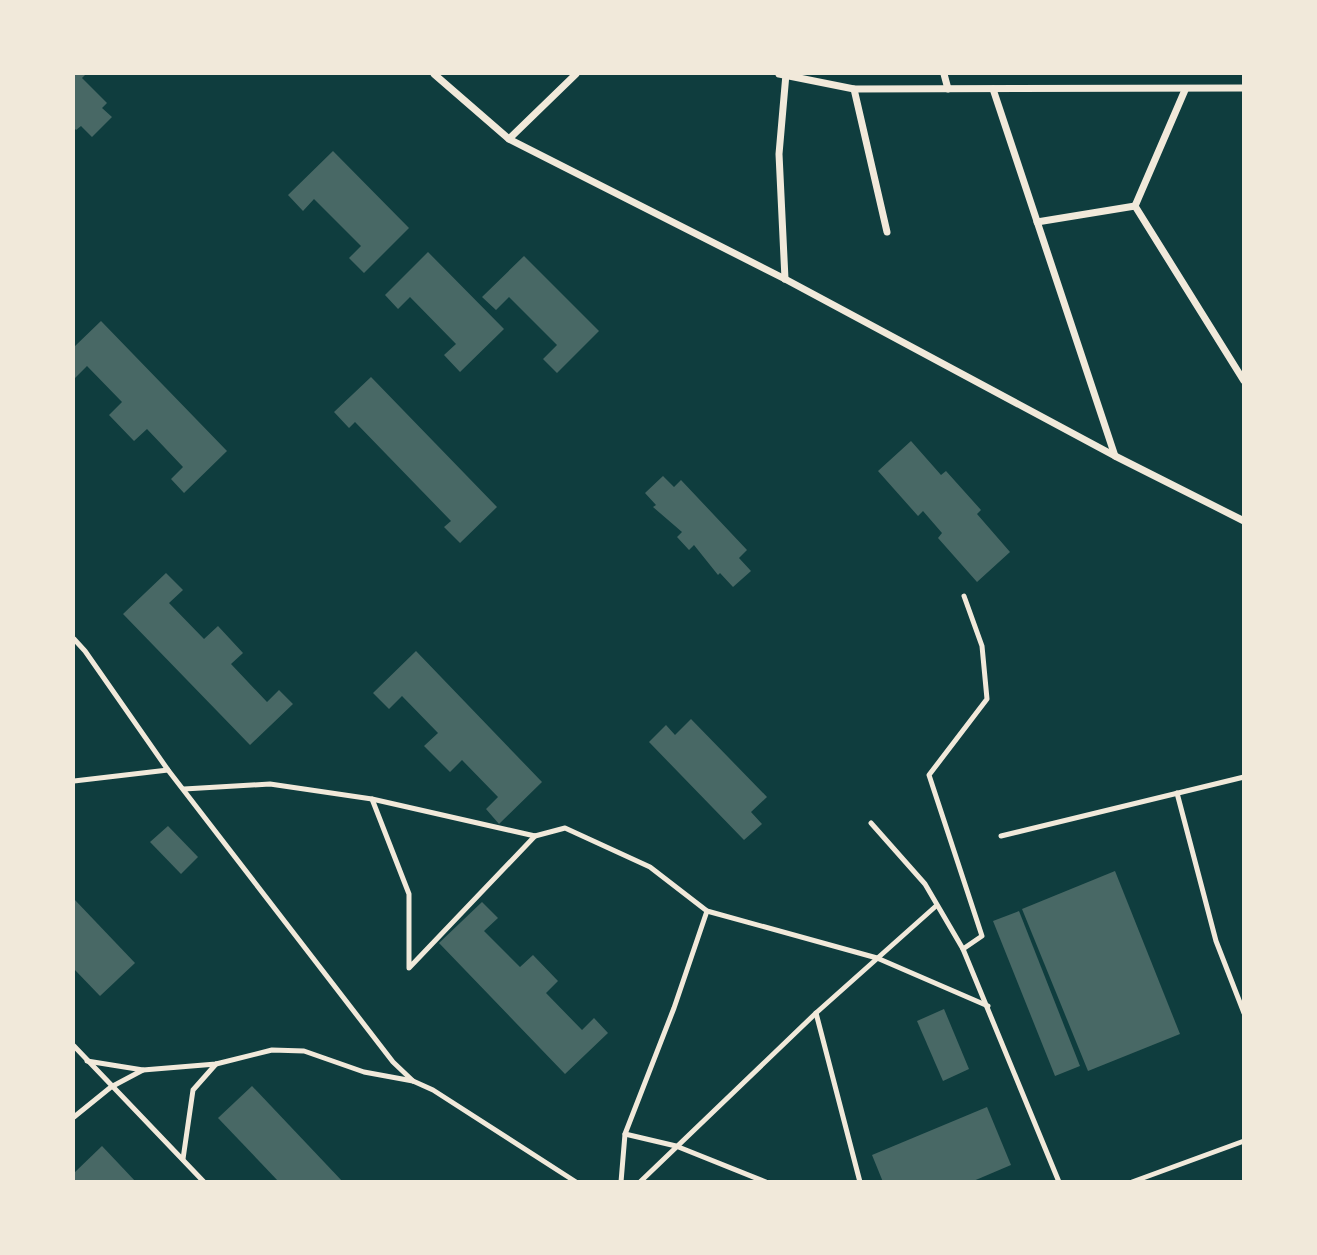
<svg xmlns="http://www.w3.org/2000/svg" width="1317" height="1255" font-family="'IBM Plex Sans',sans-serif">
  <rect width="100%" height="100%" fill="#0f3d3e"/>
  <!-- building -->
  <g fill="#486865">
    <polygon points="74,74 86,74 82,78 107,103 102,108 112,117 92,137 81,126 76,130 74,128"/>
    <polygon points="333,151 409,228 364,273 349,258 361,246 314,199 303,211 288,195"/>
    <polygon points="428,252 504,329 460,372 444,355 456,344 410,297 398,309 385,295"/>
    <polygon points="524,256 599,331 557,373 543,359 557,345 509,297 496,310 482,297"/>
    <polygon points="101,321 227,451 184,493 171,479 183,467 147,429 134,441 109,415 122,402 87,366 74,379 74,347"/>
    <polygon points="371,377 497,507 460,543 444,527 451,521 355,422 349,428 334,412"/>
    <polygon points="911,441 941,475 946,471 981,510 977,514 1010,552 977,582 938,538 942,533 923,511 918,516 878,471"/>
    <polygon points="663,476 674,487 681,480 747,550 739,558 751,571 733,587 720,573 718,575 694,545 689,550 677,537 682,532 653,507 656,505 645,493"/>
    <polygon points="166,573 183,590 169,603 204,639 218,626 243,653 231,664 267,702 279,690 293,704 250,745 123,614"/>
    <polygon points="416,651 542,782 499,824 486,809 498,797 462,760 450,772 424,746 438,733 402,696 389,709 373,693"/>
    <polygon points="691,719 767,797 751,812 762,824 744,840 649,742 666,725 675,735"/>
    <polygon points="168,826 198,857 181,874 150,842"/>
    <polygon points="1115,871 1180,1034 1088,1071 1022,909"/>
    <polygon points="74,899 135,963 100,996 74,969"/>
    <polygon points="482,902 498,918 484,931 520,967 533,955 558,981 546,993 582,1030 594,1018 608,1033 565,1074 439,943"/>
    <polygon points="1019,911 1080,1066 1055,1076 993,921"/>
    <polygon points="944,1009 969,1069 943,1081 917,1021"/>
    <polygon points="252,1086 343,1182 279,1182 218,1118"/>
    <polygon points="987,1107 1011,1165 971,1182 883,1182 872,1155"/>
    <polygon points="102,1146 136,1182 75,1182 74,1173"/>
  </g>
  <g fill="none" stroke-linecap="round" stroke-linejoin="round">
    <!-- service -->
    <g stroke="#f1e9da" stroke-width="5">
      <polyline points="74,639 85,651 168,770 393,1062 413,1081"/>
      <polyline points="74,781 168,770"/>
      <polyline points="184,789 270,784 372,799 535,836 565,828 650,867 707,911 877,958 988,1006"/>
      <polyline points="1177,793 1216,941 1244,1013"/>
      <polyline points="372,799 409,894 409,968 535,836"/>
      <polyline points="871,823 925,884 963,949 1059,1182"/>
      <polyline points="1001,836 1244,777"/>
      <polyline points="963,949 982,936 929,775 987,699 982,646 964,596"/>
      <polyline points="816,1013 860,1182"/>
      <polyline points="74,1046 204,1182"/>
      <polyline points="87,1061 143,1070 216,1064 272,1050 304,1051 364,1072 413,1081 433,1090 576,1182"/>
      <polyline points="74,1117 111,1087 143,1070"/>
      <polyline points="625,1134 676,1146 766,1182"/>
      <polyline points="183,1159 193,1090 216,1064"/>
      <polyline points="621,1182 625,1134 674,1008 707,911"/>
      <polyline points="640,1182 816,1013 936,906"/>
      <polyline points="1132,1182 1244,1141"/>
    </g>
    <!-- minor -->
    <g stroke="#f1e9da" stroke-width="7">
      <polyline points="434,74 509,139 785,279 1115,456 1244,521"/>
      <polyline points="779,74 854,89 1244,88"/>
      <polyline points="944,74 948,89"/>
      <polyline points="854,89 887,232"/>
      <polyline points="993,89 1115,456"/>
      <polyline points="509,139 576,74"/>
      <polyline points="1135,206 1244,381"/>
      <polyline points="1135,206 1185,90"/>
      <polyline points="1037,222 1135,206"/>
      <polyline points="785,279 779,154 786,74"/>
    </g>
  </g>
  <!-- border -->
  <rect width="1317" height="1255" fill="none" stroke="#f1e9da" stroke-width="150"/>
</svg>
